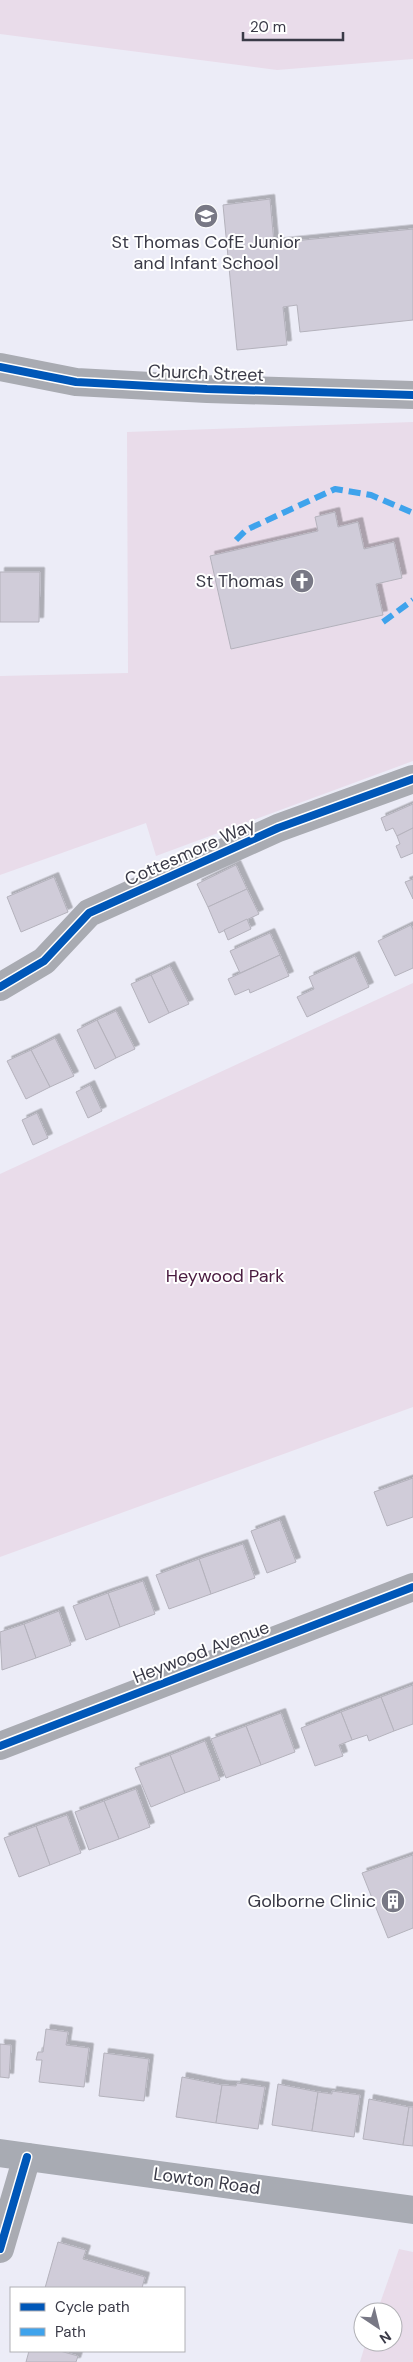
<svg xmlns="http://www.w3.org/2000/svg" width="413" height="2362" font-family="'DM Sans',sans-serif">
  <defs>
    <filter id="shadow"><feDropShadow dx="4.5" dy="-4.5" stdDeviation="0" flood-color="#0004"/></filter>
  </defs>
  <rect width="100%" height="100%" fill="#ececf7"/>
  <!-- green -->
  <g fill="#e9dcea">
    <polygon points="0,0 413,0 413,59 277,70 0,34"/>
    <polygon points="413,422 413,761 156,856 146,823 0,875 0,676 128,673 127,432"/>
    <polygon points="413,983 413,1407 0,1557 0,1174"/>
    <polygon points="399,2249 413,2252 413,2362 360,2362 366,2342 393,2342 393,2312 377,2312"/>
  </g>
  <!-- building -->
  <g fill="#d0ccd9" stroke="#b4b2bc" filter="url(#shadow)">
    <polygon points="270,199 274,243 413,229 413,320 300,332 297,305 283,307 287,345 237,350 223,205"/>
    <polygon points="335,512 338,527 358,522 364,549 394,542 402,578 376,584 383,615 231,649 210,556 318,531 315,517"/>
    <polygon points="0,572 40,572 39,622 0,622"/>
    <polygon points="413,804 413,828 397,836 393,828 386,831 381,818"/>
    <polygon points="413,828 413,853 401,858 396,846 400,844 397,836"/>
    <polygon points="236,865 247,889 208,907 197,884"/>
    <polygon points="54,877 68,912 21,932 7,897"/>
    <polygon points="413,879 413,899 405,882"/>
    <polygon points="247,889 259,914 219,933 208,907"/>
    <polygon points="247,919 251,929 228,940 224,930"/>
    <polygon points="411,925 413,930 413,968 395,976 378,941"/>
    <polygon points="270,933 280,955 240,973 230,951"/>
    <polygon points="280,955 289,976 250,993 249,989 235,995 228,979"/>
    <polygon points="355,956 369,987 307,1017 297,997 314,989 309,977"/>
    <polygon points="170,966 189,1004 169,1013 151,975"/>
    <polygon points="151,975 169,1013 149,1023 131,984"/>
    <polygon points="116,1011 135,1049 116,1058 97,1020"/>
    <polygon points="97,1020 116,1058 95,1069 77,1030"/>
    <polygon points="55,1038 74,1076 50,1087 31,1050"/>
    <polygon points="31,1050 50,1087 26,1099 7,1061"/>
    <polygon points="90,1085 102,1111 88,1118 76,1092"/>
    <polygon points="37,1113 48,1138 33,1145 22,1120"/>
    <polygon points="413,1478 413,1517 387,1526 374,1492"/>
    <polygon points="280,1520 296,1562 267,1573 251,1531"/>
    <polygon points="243,1544 255,1578 211,1594 199,1559"/>
    <polygon points="199,1559 211,1594 169,1609 156,1575"/>
    <polygon points="143,1581 155,1614 120,1627 108,1593"/>
    <polygon points="108,1593 120,1627 86,1640 73,1606"/>
    <polygon points="59,1611 71,1645 36,1658 24,1624"/>
    <polygon points="24,1624 36,1658 2,1670 0,1632"/>
    <polygon points="413,1685 413,1724 394,1731 381,1697"/>
    <polygon points="381,1697 394,1731 369,1741 367,1735 352,1740 341,1712"/>
    <polygon points="341,1712 352,1740 339,1745 343,1756 315,1766 301,1728"/>
    <polygon points="281,1713 295,1752 261,1765 246,1726"/>
    <polygon points="246,1726 261,1765 226,1778 211,1739"/>
    <polygon points="205,1741 220,1780 185,1793 170,1755"/>
    <polygon points="170,1755 185,1793 151,1807 135,1768"/>
    <polygon points="136,1789 150,1827 119,1839 104,1801"/>
    <polygon points="104,1801 119,1839 89,1850 75,1812"/>
    <polygon points="67,1815 81,1853 50,1865 36,1826"/>
    <polygon points="36,1826 50,1865 19,1877 4,1838"/>
    <polygon points="413,1855 413,1928 388,1938 362,1873"/>
    <polygon points="46,2029 68,2032 66,2045 89,2048 84,2087 39,2082 42,2060 36,2060 38,2052 43,2052"/>
    <polygon points="0,2044 11,2045 9,2078 0,2077"/>
    <polygon points="104,2053 149,2059 144,2101 99,2096"/>
    <polygon points="182,2077 222,2085 216,2123 176,2117"/>
    <polygon points="237,2083 265,2087 258,2129 216,2123 222,2085 236,2086"/>
    <polygon points="278,2084 318,2092 312,2131 272,2125"/>
    <polygon points="332,2091 360,2095 354,2137 312,2131 318,2092 332,2094"/>
    <polygon points="369,2099 409,2107 403,2145 363,2139"/>
    <polygon points="409,2107 413,2107 413,2146 403,2145"/>
    <polygon points="58,2242 86,2250 83,2259 145,2277 142,2288 45,2288"/>
    <polygon points="29,2351 60,2351 78,2356 76,2362 26,2362"/>
  </g>
  <g fill="none" stroke-linecap="round" stroke-linejoin="round">
    <!-- street -->
    <g stroke="#a9abb2" stroke-width="28">
      <polyline points="0,367 76,382 207,389 413,395"/>
      <polyline points="0,987 44,961 89,913 278,828 413,779"/>
      <polyline points="0,1746 413,1587"/>
      <polyline points="0,2249 27,2157"/>
    </g>
    <!-- secondary -->
    <polyline stroke="#a8abb3" stroke-width="28" points="0,2153 413,2210"/>
    <!-- quiet -->
    <g stroke="#3fa3ec" stroke-width="6" stroke-dasharray="12 6" stroke-linecap="butt">
      <polyline points="236,540 246,530 335,489 371,495 413,513"/>
      <polyline points="383,622 413,600"/>
    </g>
    <!-- cycleway casing -->
    <g stroke="#fff" stroke-width="11">
      <g id="cycleway">
        <polyline points="0,367 76,382 207,389 413,395"/>
        <polyline points="0,987 44,961 89,913 278,828 413,779"/>
        <polyline points="0,1746 413,1587"/>
        <polyline points="0,2249 27,2157"/>
      </g>
    </g>
    <!-- cycleway -->
    <use href="#cycleway" stroke="#0057b8" stroke-width="8"/>
  </g>
  <!-- icons -->
  <defs>
    <g id="school-disc" transform="scale(1.25)"><circle r="9.5" fill="#787885" stroke="#fff"/><path d="M0-5L7-2L0 1L-7-2ZM-4 1L0 2.5L4 1V4Q0 6-4 4Z" fill="#fff"/></g>
    <g id="church-disc" transform="scale(1.25)"><circle r="9.5" fill="#787885" stroke="#fff"/><path d="M-1.2-6h2.4v3.5h3.3v2.4h-3.3V6h-2.4V-.1h-3.3v-2.4h3.3Z" fill="#fff"/></g>
    <g id="building-disc" transform="scale(1.25)"><circle r="9.5" fill="#787885" stroke="#fff"/><path d="M-4-6H4V6H1V3H-1V6H-4ZM-2.5-4.3h1.7v1.8h-1.7ZM.8-4.3h1.7v1.8H.8ZM-2.5-1h1.7V.8h-1.7ZM.8-1h1.7V.8H.8Z" fill="#fff"/></g>
  </defs>
  <g fill-rule="evenodd">
    <use href="#school-disc" x="206" y="216"/>
    <use href="#church-disc" x="302" y="581"/>
    <use href="#building-disc" x="393" y="1901"/>
  </g>
  <g text-anchor="middle" stroke-width="4" stroke-linejoin="round" paint-order="stroke">
    <!-- poi labels -->
    <g font-size="18" fill="#3a3a47" stroke="#fff" text-anchor="end">
      <text x="206" y="248" text-anchor="middle">St Thomas CofE Junior<tspan x="206" dy="21">and Infant School</tspan></text>
      <text x="284" y="587">St Thomas</text>
      <text x="376" y="1907">Golborne Clinic</text>
    </g>
    <!-- street labels -->
    <g font-size="18" fill="#3a3a47" stroke="#fff">
      <text transform="translate(206 373) rotate(2)" y="6">Church Street</text>
      <text transform="translate(190 852) rotate(-24)" y="6">Cottesmore Way</text>
      <text transform="translate(201 1652) rotate(-21)" y="6">Heywood Avenue</text>
      <text transform="translate(207 2181) rotate(8)" y="6">Lowton Road</text>
    </g>
    <!-- park labels -->
    <g font-size="18" fill="#491a3f" stroke="#fff">
      <text x="225" y="1282">Heywood Park</text>
    </g>
  </g>
  <!-- legend -->
  <rect x="10" y="2287" width="175" height="65" fill="#ffffff" stroke="#b0b0b5"/>
  <rect x="20" y="2303" width="25" height="8" fill="#0057b8" stroke="#b0b0b5"/>
  <text x="55" y="2312" font-size="15" fill="#3a3a47">Cycle path</text>
  <rect x="20" y="2328" width="25" height="8" fill="#3fa3ec" stroke="#b0b0b5"/>
  <text x="55" y="2337" font-size="15" fill="#3a3a47">Path</text>
  <!-- north arrow -->
  <g transform="translate(378 2327) rotate(145)"><circle r="24" fill="#ffffff" stroke="#b0b0b5"/>
  <path d="M0-4L9 19L0 12L-9 19Z" fill="#787885"/>
  <text y="-8" font-size="14" font-weight="bold" text-anchor="middle" fill="#3a3a47">N</text>
  </g>
  <!-- scale -->
  <path d="M243 32v8h100v-8" fill="none" stroke="#3a3a47" stroke-width="2.5"/>
  <text x="250" y="32" font-size="15" fill="#3a3a47" stroke="#ffffff" stroke-width="4" paint-order="stroke">20 m</text>
</svg>
